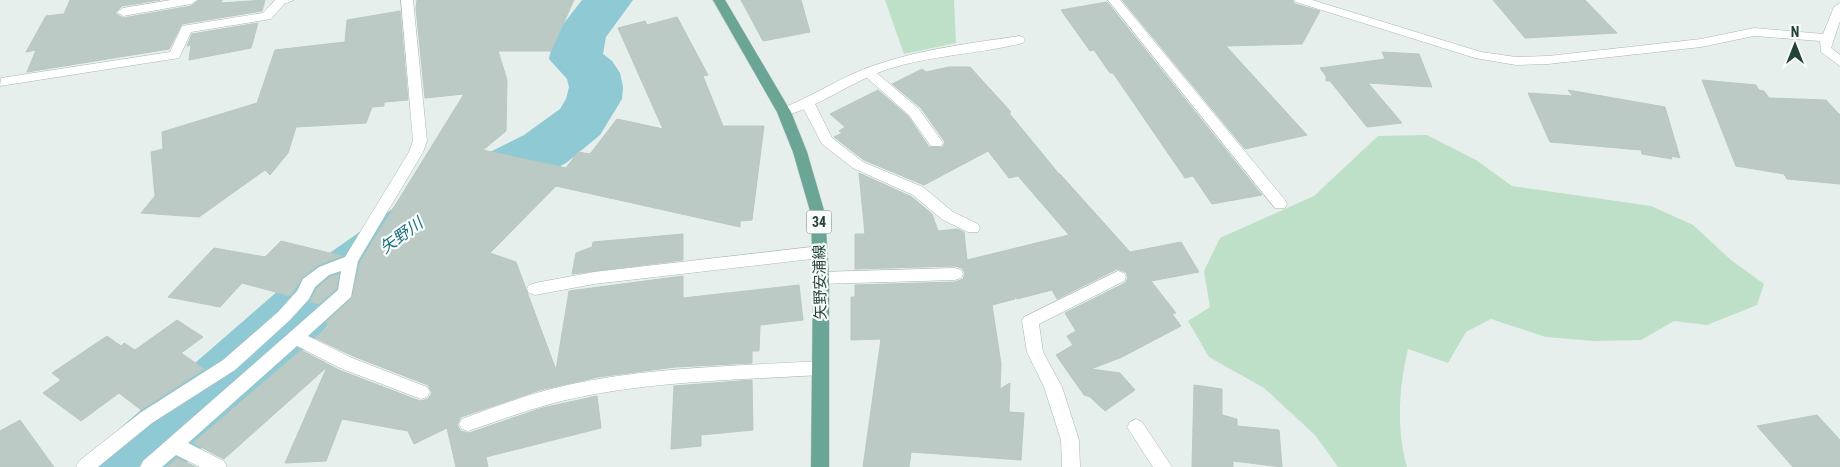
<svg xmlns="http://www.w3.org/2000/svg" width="1840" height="467" font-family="'Roboto Condensed','Noto Sans JP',sans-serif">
  <rect width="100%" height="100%" fill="#e6efeb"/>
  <!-- green -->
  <g fill="#bfe0c8">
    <polygon points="885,0 954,0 956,43 904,54"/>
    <path d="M1427 135 1476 160 1512 186 1651 206 1693 225 1731 260 1764 284 1757 305 1707 325 1674 321 1641 340 1594 341 1546 337 1491 319 1466 332 1448 363 1408 349C1399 387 1396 429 1407 467H1338L1315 435 1264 388 1209 357 1188 321 1210 307 1204 271 1220 238 1314 196 1378 136Z"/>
  </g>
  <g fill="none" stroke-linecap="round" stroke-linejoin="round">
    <!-- river -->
    <polygon fill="#8ec9d4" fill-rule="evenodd" points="582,0 633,0 606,37 603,54 612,61 620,73 623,87 622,99 600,135 566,163 500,198 449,232 335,319 182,467 91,467 103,443 287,283 405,200 458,168 524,135 560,109 566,99 569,87 567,79 549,59 554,36"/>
  </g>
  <!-- building -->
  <g fill="#bbcac4" stroke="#b8c9c2">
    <polygon points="70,0 160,0 122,6 115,13 123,18 191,6 199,0 222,0 221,3 265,0 262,11 182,24 169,49 27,72 36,50 26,52 46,16 64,14"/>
    <polygon points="417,0 574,0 551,51 498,51 507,80 506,131 483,150 566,168 578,152 590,154 617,119 663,129 618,28 645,21 647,25 677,17 708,75 703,76 723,126 764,126 752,220 740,221 740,227 556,186 490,253 516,262 556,370 569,291 683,276 683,298 799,285 803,320 760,325 759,351 752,351 752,363 675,367 598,377 540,390 461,417 457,425 461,431 469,433 542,408 597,396 601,428 486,457 488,467 456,467 447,428 414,444 408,431 342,419 326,461 285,463 327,367 224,459 193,443 301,350 339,370 420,401 428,399 432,393 428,385 353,356 315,338 329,326 326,322 352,298 360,262 464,94 425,98 416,8"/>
    <polygon points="741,0 801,0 810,32 763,41"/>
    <polygon points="1122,0 1292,0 1295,4 1320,11 1302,44 1226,46 1307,135 1245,149"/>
    <polygon points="1493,0 1585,0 1617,33 1525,38"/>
    <polygon points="1107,2 1262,195 1212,204 1193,176 1185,178 1113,73 1110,73 1094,50 1090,51 1061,10"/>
    <polygon points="400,11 408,100 384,102 384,106 372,107 366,123 296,127 288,153 270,175 265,170 199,217 141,213 155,196 151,152 163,149 162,132 257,103 275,50 345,42 347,20"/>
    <polygon points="258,23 251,48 189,60 191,45 187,46 192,34"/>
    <polygon points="1382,52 1419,54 1432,87 1368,83 1402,123 1367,127 1330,81 1326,81 1326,76 1320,68 1385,59"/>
    <polygon points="949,67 970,67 1011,112 1009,113 1059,174 1060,174 1130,252 1181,242 1199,272 1151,281 1176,313 1172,314 1181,326 1122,357 1091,369 1120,373 1135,390 1105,411 1090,397 1084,395 1056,355 1073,345 1067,336 1076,331 1065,313 1125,283 1128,278 1126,272 1117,269 1057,299 1052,290 1017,299 1015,296 1015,299 992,305 1001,364 1000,389 1010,383 1009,412 1024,413 1021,460 911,452 909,467 863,467 881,339 851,340 851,297 855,297 855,285 955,282 963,279 965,273 962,268 955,266 855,269 855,234 865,234 859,173 912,197 932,214 938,231 958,229 964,232 967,260 1069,235 1018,176 1009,178 988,151 924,185 864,160 834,137 842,133 839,131 845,127 830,114 878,90 908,116 929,147 943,147 945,142 921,108 892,84 922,69 926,72"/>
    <polygon points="1702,80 1756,85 1759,90 1764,91 1769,98 1826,100 1840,115 1840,184 1787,179 1784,174 1736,166"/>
    <polygon points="1568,90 1665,107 1680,158 1671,156 1672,159 1642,154 1641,150 1550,142 1528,93 1573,96"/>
    <polygon points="683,234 683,260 572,274 576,253 592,247 593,242"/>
    <polygon points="281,241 342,256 318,265 302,278 290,296 242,283 220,307 168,297 214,248 265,257"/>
    <polygon points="339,274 336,289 319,304 310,302 317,288 330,277"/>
    <polygon points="177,320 203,337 181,353 204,369 141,410 119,393 81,421 43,393 61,380 52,373 107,336 121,346 124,343 135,350"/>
    <polygon points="752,380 753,430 701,435 701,446 671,449 674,386"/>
    <polygon points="1194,385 1222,389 1222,415 1237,419 1237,426 1279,430 1282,467 1233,461 1233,467 1192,467"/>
    <polygon points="1817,415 1840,440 1840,467 1793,467 1757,426"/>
    <polygon points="20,420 54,467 0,467 0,431"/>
    <polygon points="177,458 196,467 167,467"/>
  </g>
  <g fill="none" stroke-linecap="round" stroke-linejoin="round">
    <!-- service casing -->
    <g stroke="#a8b8b2" stroke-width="1">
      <g id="service">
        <polygon points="171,0 197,0 191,4 123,16 117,12 123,8"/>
        <polygon points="275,0 294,0 284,4 271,19 191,32 179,58 0,86 1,78 170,52 182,26 263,13"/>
        <polygon points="1108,0 1120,0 1285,200 1287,204 1285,208 1275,208"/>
        <polygon points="868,68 872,69 919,109 943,143 941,146 931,146 909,115 864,75 862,72 864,69"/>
        <polygon points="808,100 815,104 832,138 863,162 923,187 953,212 978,224 980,228 978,232 968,232 943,220 913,195 853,168 822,144 801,104"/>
        <polygon points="955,268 961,270 963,274 961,278 955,280 821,284 815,282 813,278 815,274 821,272"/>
        <path d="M821 361 827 363 829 368 827 373 821 375C736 380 649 381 566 400 532 408 501 420 468 431L462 429 459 424 462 419C497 406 531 393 567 385 650 367 736 366 821 361Z"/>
      </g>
    </g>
    <!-- minor casing -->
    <g stroke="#a8b8b2" stroke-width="1">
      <g id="minor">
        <polygon points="401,0 413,0 427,141 423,152 358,261 351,297 308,336 352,358 427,387 430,392 427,397 421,399 340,368 297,346 188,443 224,461 227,467 200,467 176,455 162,467 140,467 143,461 338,290 341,271 329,275 315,287 309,299 290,320 235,370 152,423 98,467 76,467 79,461 140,413 223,360 278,312 297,291 303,279 319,267 345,257 409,152 413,141"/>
        <polygon points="1294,0 1312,0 1481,52 1516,57 1548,56 1701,39 1754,28 1823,34 1834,7 1840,3 1840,21 1831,48 1840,55 1840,66 1821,52 1820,41 1754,36 1701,47 1548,64 1516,65 1475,58 1296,2"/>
        <path d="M1019 36 1023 37 1025 40 1023 43C979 54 932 55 888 69 852 81 821 106 784 116L777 112 779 109C808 99 834 81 862 70 912 50 966 44 1019 36Z"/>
        <polygon points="820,246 825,248 828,252 825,256 820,258 594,284 535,295 529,293 527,289 529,285 535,283 594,272"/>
        <polygon points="1118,271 1124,273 1126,277 1124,281 1039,324 1043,352 1062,387 1079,440 1080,467 1062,467 1061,440 1044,387 1027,352 1022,321 1024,317"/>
        <polygon points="1136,419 1142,422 1172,467 1153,467 1127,427 1130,422"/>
      </g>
    </g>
    <!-- primary casing -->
    <g stroke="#c2cac8" stroke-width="1">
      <polygon id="primary" points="713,0 725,0 791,112 807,152 825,214 829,278 829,467 811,467 813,278 811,214 793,152 777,112"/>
    </g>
    <!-- service -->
    <use href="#service" fill="#fff" fill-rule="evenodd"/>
    <!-- minor -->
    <use href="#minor" fill="#fff" fill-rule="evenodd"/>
    <!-- primary -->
    <use href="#primary" fill="#6aa596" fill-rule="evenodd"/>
  </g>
  <g text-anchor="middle" stroke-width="4.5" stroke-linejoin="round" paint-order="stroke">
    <!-- shield labels -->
    <rect fill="#f7fbf9" stroke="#637a73" stroke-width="1" x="806.5" y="210.5" width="25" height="23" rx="4"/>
    <g font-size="14" font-weight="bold" fill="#24423a">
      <text x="819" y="227">34</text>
    </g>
    <!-- street labels -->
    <g font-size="15" fill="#24423a" stroke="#f7fbf9">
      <text transform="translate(820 282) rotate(-91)" y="5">矢野安浦線</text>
    </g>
    <!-- water labels -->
    <g font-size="16" font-style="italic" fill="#1c6f80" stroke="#f7fbf9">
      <text transform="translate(401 235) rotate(-36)" y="6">矢野川</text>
    </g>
  </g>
  <!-- north arrow -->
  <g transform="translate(1795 45)" stroke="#f7fbf9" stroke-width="4" paint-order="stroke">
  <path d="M0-4L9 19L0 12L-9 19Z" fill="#24423a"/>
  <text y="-8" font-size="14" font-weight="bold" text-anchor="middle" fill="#24423a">N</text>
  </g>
</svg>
